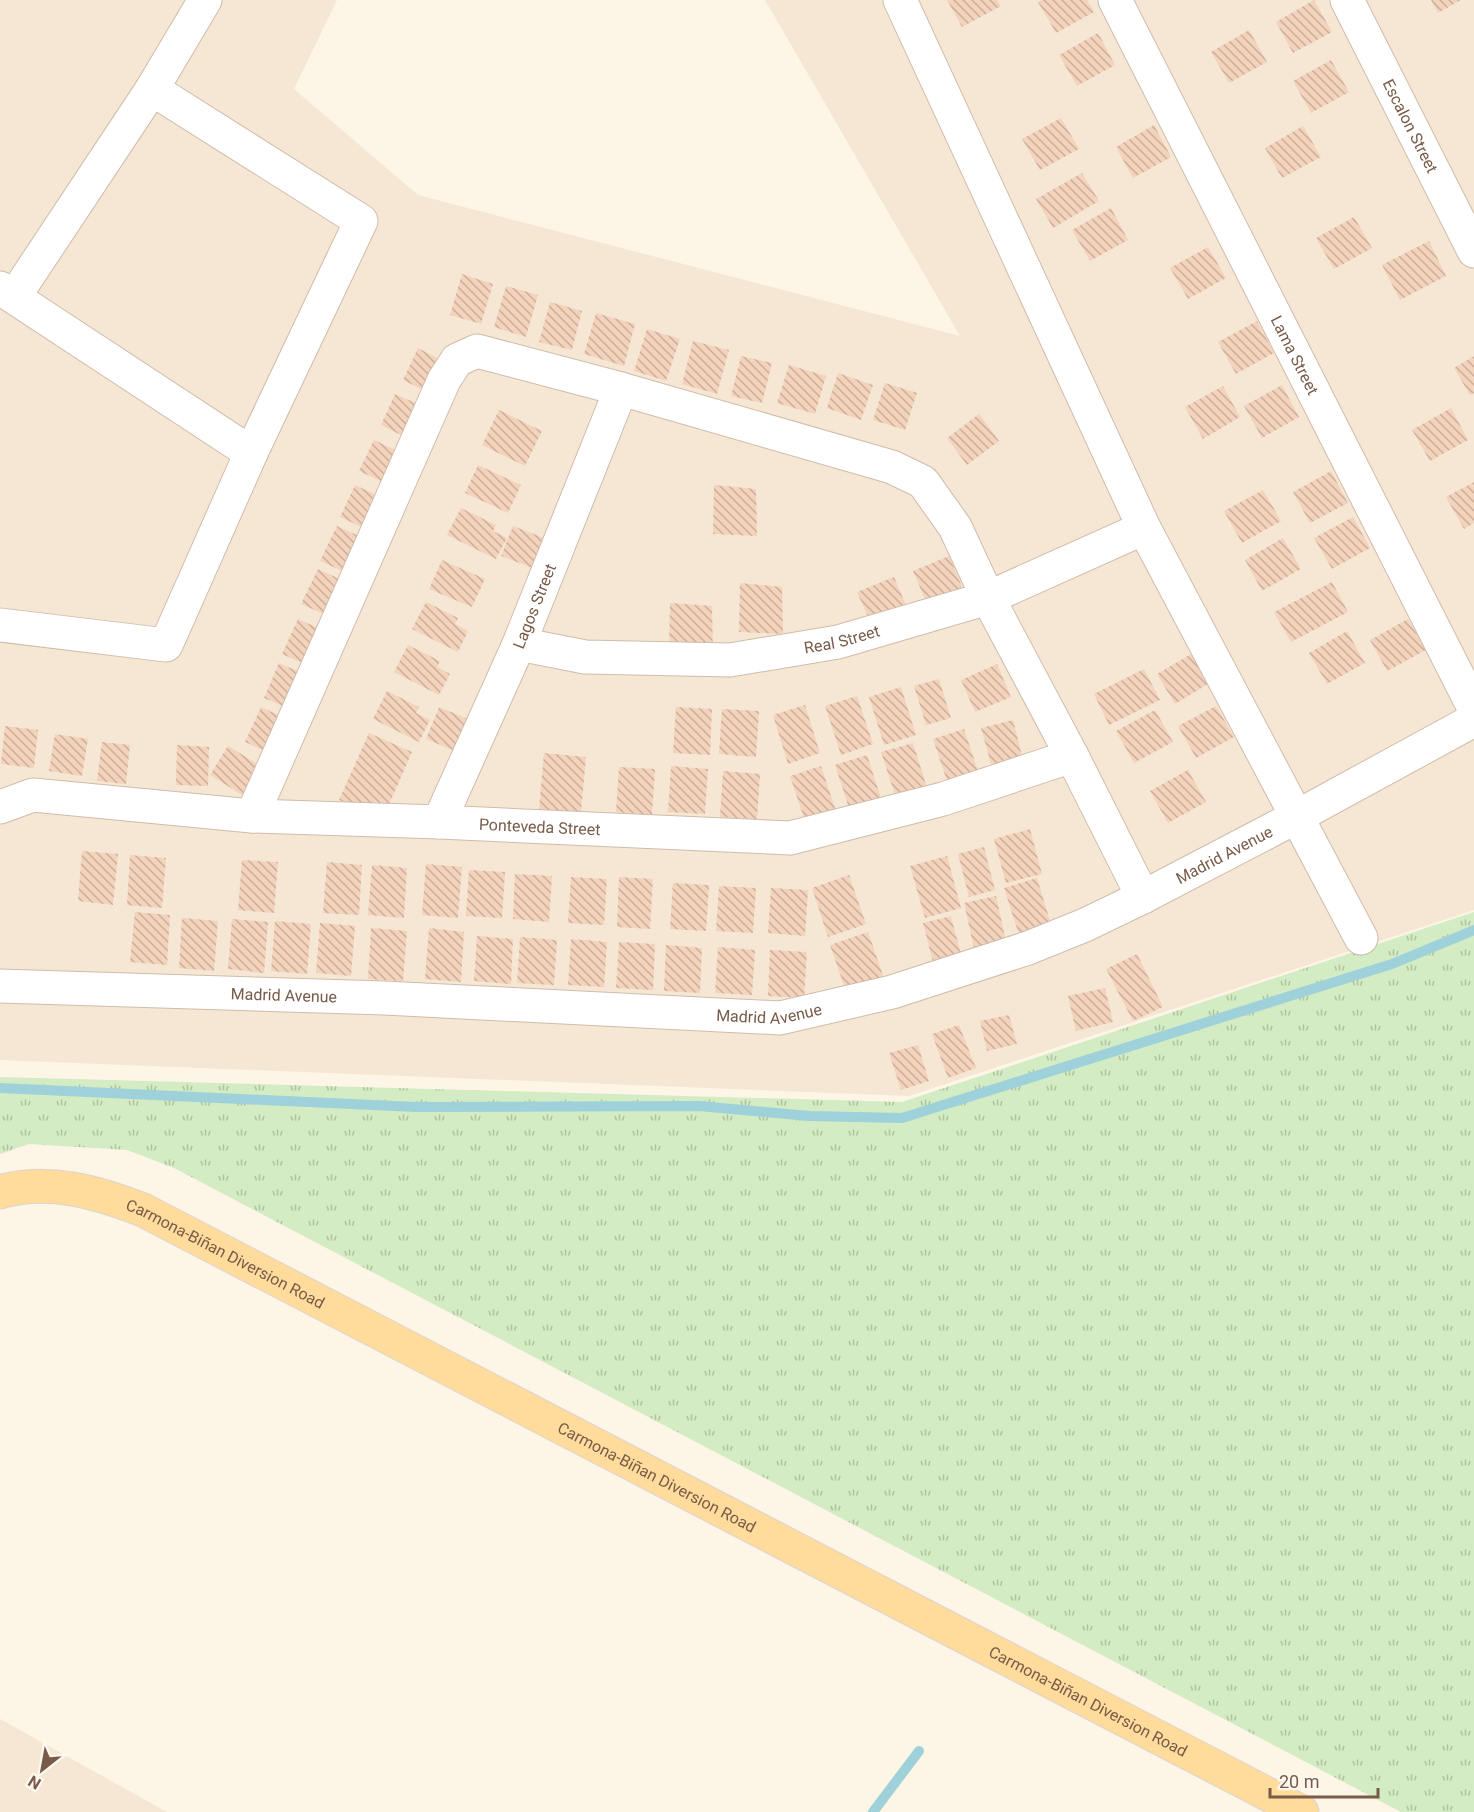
<svg xmlns="http://www.w3.org/2000/svg" width="1474" height="1812" font-family="Roboto,sans-serif">
  <defs>
    <pattern id="grass-tufts" width="24" height="20" patternUnits="userSpaceOnUse" patternTransform="scale(1.5)"><rect width="24" height="20" fill="#d3ecc3"/><path d="M3 7l-1-3M5 7V3M7 7l1-3M15 17l-1-3M17 17v-4M19 17l1-3" fill="none" stroke="#b0c2a0"/></pattern>
    <pattern id="building-back-hatch" width="6" height="6" patternUnits="userSpaceOnUse" patternTransform="scale(1.5)"><rect width="6" height="6" fill="#f4d3bc"/><path d="M-1 5l2 2M0 0l6 6M5-1l2 2" fill="none" stroke="#caae9b"/></pattern>
  </defs>
  <rect width="100%" height="100%" fill="#fdf5e6"/>
  <!-- residential -->
  <g fill="#f5e7d4">
    <polygon points="0,0 337,0 294,89 418,195 960,336 765,0 1474,0 1474,910 909,1096 0,1060"/>
    <polygon points="0,1719 167,1812 0,1812"/>
  </g>
  <!-- grass -->
  <polygon fill="url(#grass-tufts)" points="1474,912 1474,1812 1401,1812 174,1168 127,1150 29,1144 0,1154 0,1077 902,1102"/>
  <g fill="none" stroke-linecap="round" stroke-linejoin="round">
    <!-- stream -->
    <g stroke="#9fd1db" stroke-width="10">
      <polyline points="0,1088 416,1107 699,1106 809,1116 902,1118 1392,964 1474,930"/>
      <polyline points="873,1812 919,1751"/>
    </g>
  </g>
  <!-- building -->
  <g fill="url(#building-back-hatch)">
    <polygon points="947,0 997,0 1001,6 962,27"/>
    <polygon points="1041,0 1087,0 1094,12 1056,33 1038,2"/>
    <polygon points="1314,0 1332,32 1293,53 1276,22"/>
    <polygon points="1431,0 1461,0 1438,13"/>
    <polygon points="1249,30 1267,62 1229,83 1211,52"/>
    <polygon points="1098,33 1115,65 1077,86 1059,55"/>
    <polygon points="1331,60 1349,92 1311,113 1293,81"/>
    <polygon points="1061,118 1079,149 1040,170 1022,139"/>
    <polygon points="1154,125 1171,157 1133,178 1116,147"/>
    <polygon points="1303,126 1321,157 1282,178 1265,148"/>
    <polygon points="1082,173 1099,201 1053,228 1036,199"/>
    <polygon points="1111,208 1128,240 1090,261 1072,230"/>
    <polygon points="1354,217 1372,248 1334,269 1316,238"/>
    <polygon points="1429,241 1446,276 1400,300 1382,265"/>
    <polygon points="1208,247 1226,278 1188,299 1170,268"/>
    <polygon points="462,274 493,284 481,324 450,315"/>
    <polygon points="506,286 538,295 526,337 494,327"/>
    <polygon points="550,302 582,311 572,350 539,342"/>
    <polygon points="596,313 635,324 624,366 584,354"/>
    <polygon points="1257,321 1274,353 1236,374 1218,342"/>
    <polygon points="647,329 680,339 666,381 634,371"/>
    <polygon points="693,341 729,350 717,394 682,384"/>
    <polygon points="418,348 443,361 429,393 403,380"/>
    <polygon points="741,356 772,363 762,403 731,396"/>
    <polygon points="1474,356 1474,393 1470,395 1454,368"/>
    <polygon points="789,365 826,376 815,414 777,403"/>
    <polygon points="838,373 873,385 861,420 827,408"/>
    <polygon points="885,383 917,393 905,430 873,420"/>
    <polygon points="1282,385 1299,417 1262,438 1244,406"/>
    <polygon points="1223,386 1240,417 1203,439 1185,407"/>
    <polygon points="395,394 422,406 407,438 381,425"/>
    <polygon points="1451,408 1468,440 1430,461 1412,430"/>
    <polygon points="499,410 542,431 525,466 482,445"/>
    <polygon points="979,414 999,441 967,465 947,438"/>
    <polygon points="374,440 400,452 385,483 359,471"/>
    <polygon points="478,465 521,485 508,513 465,493"/>
    <polygon points="1331,471 1348,503 1310,523 1293,492"/>
    <polygon points="1474,482 1474,523 1464,529 1446,497"/>
    <polygon points="355,485 381,497 366,529 340,517"/>
    <polygon points="714,485 756,489 757,536 713,534"/>
    <polygon points="1263,490 1281,521 1242,543 1224,511"/>
    <polygon points="461,508 496,525 493,531 507,538 496,559 447,535"/>
    <polygon points="1353,517 1370,548 1332,569 1314,538"/>
    <polygon points="337,526 363,538 347,573 320,561"/>
    <polygon points="513,526 552,541 541,571 501,556"/>
    <polygon points="1283,538 1301,569 1262,591 1245,560"/>
    <polygon points="949,556 963,589 927,604 913,571"/>
    <polygon points="442,560 485,579 472,607 429,589"/>
    <polygon points="318,569 344,581 328,616 301,604"/>
    <polygon points="894,577 908,610 872,626 857,592"/>
    <polygon points="1332,582 1348,612 1291,642 1274,612"/>
    <polygon points="740,583 782,587 783,634 739,632"/>
    <polygon points="426,602 458,618 455,624 468,631 458,652 412,629"/>
    <polygon points="670,603 712,606 713,654 669,652"/>
    <polygon points="298,619 325,631 309,666 282,654"/>
    <polygon points="1408,619 1426,650 1387,671 1370,640"/>
    <polygon points="1347,631 1365,663 1327,684 1309,653"/>
    <polygon points="408,645 440,661 437,667 450,674 439,695 394,672"/>
    <polygon points="1198,650 1216,679 1175,704 1157,674"/>
    <polygon points="279,663 306,675 290,709 264,698"/>
    <polygon points="997,664 1011,697 975,712 961,680"/>
    <polygon points="1144,669 1160,700 1109,725 1094,694"/>
    <polygon points="939,679 951,718 926,725 914,686"/>
    <polygon points="901,687 916,735 884,745 869,697"/>
    <polygon points="387,691 419,707 416,713 430,720 419,742 373,719"/>
    <polygon points="857,696 873,744 841,755 825,706"/>
    <polygon points="805,705 820,753 788,764 773,715"/>
    <polygon points="1216,706 1234,737 1196,758 1178,726"/>
    <polygon points="261,707 287,719 271,754 245,742"/>
    <polygon points="439,707 480,724 467,756 426,739"/>
    <polygon points="676,707 712,709 710,755 673,753"/>
    <polygon points="722,709 759,711 756,757 719,754"/>
    <polygon points="1155,710 1173,742 1134,763 1116,731"/>
    <polygon points="1013,720 1025,768 994,775 981,728"/>
    <polygon points="5,726 38,730 34,768 1,764"/>
    <polygon points="964,729 980,777 949,787 933,739"/>
    <polygon points="369,733 412,752 388,807 375,801 370,813 339,800"/>
    <polygon points="55,734 88,739 82,776 49,771"/>
    <polygon points="102,742 130,745 126,784 97,781"/>
    <polygon points="913,743 928,791 897,801 881,752"/>
    <polygon points="177,745 209,747 208,786 176,785"/>
    <polygon points="228,746 269,771 250,800 210,775"/>
    <polygon points="544,753 586,757 581,813 539,810"/>
    <polygon points="867,755 883,804 851,814 835,765"/>
    <polygon points="671,766 708,769 705,814 668,812"/>
    <polygon points="821,766 837,814 806,824 790,776"/>
    <polygon points="619,767 655,769 652,815 616,812"/>
    <polygon points="1188,770 1206,802 1168,823 1150,791"/>
    <polygon points="723,771 760,774 757,819 720,817"/>
    <polygon points="1030,829 1042,874 1006,883 994,839"/>
    <polygon points="984,847 995,890 969,897 958,854"/>
    <polygon points="82,851 118,854 113,905 78,901"/>
    <polygon points="130,855 166,858 162,908 127,905"/>
    <polygon points="947,856 961,908 925,918 910,866"/>
    <polygon points="242,860 278,862 274,913 238,910"/>
    <polygon points="327,862 362,865 359,915 323,913"/>
    <polygon points="426,864 462,867 458,918 422,915"/>
    <polygon points="372,865 407,868 404,918 368,915"/>
    <polygon points="469,870 505,872 502,918 466,916"/>
    <polygon points="515,874 552,876 549,922 513,919"/>
    <polygon points="849,875 866,924 828,937 812,888"/>
    <polygon points="571,877 607,879 604,925 568,923"/>
    <polygon points="619,877 653,879 650,929 617,927"/>
    <polygon points="1037,878 1053,931 1021,941 1004,888"/>
    <polygon points="673,883 709,885 706,931 670,929"/>
    <polygon points="719,886 756,888 753,933 716,931"/>
    <polygon points="771,888 808,890 805,936 768,933"/>
    <polygon points="996,896 1007,946 975,953 964,903"/>
    <polygon points="135,912 170,915 167,965 130,962"/>
    <polygon points="951,916 962,958 934,966 923,923"/>
    <polygon points="182,918 218,921 214,971 179,968"/>
    <polygon points="232,919 268,922 264,973 228,969"/>
    <polygon points="275,921 311,924 307,974 271,971"/>
    <polygon points="320,923 355,926 351,976 316,973"/>
    <polygon points="371,928 407,931 403,981 368,979"/>
    <polygon points="429,928 464,932 461,982 425,979"/>
    <polygon points="868,932 885,981 847,994 830,945"/>
    <polygon points="477,936 513,939 511,984 474,981"/>
    <polygon points="520,937 557,940 554,985 517,983"/>
    <polygon points="571,939 607,942 604,987 568,985"/>
    <polygon points="619,942 655,944 653,990 616,988"/>
    <polygon points="666,945 702,948 700,993 664,991"/>
    <polygon points="718,947 755,950 752,995 715,993"/>
    <polygon points="770,950 807,952 804,998 768,996"/>
    <polygon points="1137,954 1163,1007 1133,1021 1106,969"/>
    <polygon points="1105,988 1113,1022 1076,1031 1068,996"/>
    <polygon points="1009,1015 1017,1044 987,1051 980,1021"/>
    <polygon points="959,1025 976,1068 948,1078 932,1034"/>
    <polygon points="918,1045 929,1081 901,1090 889,1053"/>
  </g>
  <g fill="none" stroke-linecap="round" stroke-linejoin="round">
    <!-- minor casing -->
    <g stroke="#d0bcab" stroke-width="35">
      <g id="minor">
        <polyline points="900,0 1144,528 1361,938"/>
        <path id="s1" d="M1115 0 1474 708"/>
        <path id="s2" d="M1347 0 1474 251"/>
        <polyline points="0,288 251,453"/>
        <polyline points="14,297 152,89 205,0"/>
        <polyline points="0,625 166,645 251,453 361,221 152,89"/>
        <path id="s3" d="M519 644 585 657 730 660 838 642 988 598 1144 528"/>
        <path id="s4" d="M0 807 33 795 252 816 439 822 790 838 943 799 1072 756"/>
        <polyline points="252,816 444,380 457,360 477,351 621,389 892,467 923,482 955,527 988,598 1072,756 1143,897"/>
        <path id="s5" d="M439 822 519 644 621 389"/>
        <path id="s6" d="M0 986 384 998 780 1018 892 992 1028 948 1085 925 1143 897 1298 816 1474 720"/>
      </g>
    </g>
    <!-- major casing -->
    <g stroke="#dcd4d0" stroke-width="35">
      <g id="major">
        <path id="s7" d="M0 1192C48 1178 97 1192 143 1210L1302 1812"/>
      </g>
    </g>
    <!-- minor -->
    <use href="#minor" stroke="#fff" stroke-width="33"/>
    <!-- major -->
    <use href="#major" stroke="#ffdb9c" stroke-width="33"/>
  </g>
  <g text-anchor="middle" stroke-width="6" stroke-linejoin="round" paint-order="stroke">
    <!-- street labels -->
    <g font-size="16" fill="#785b49" stroke="#fff8ee">
      <text dy="6" stroke="none"><textPath href="#s2" startOffset="141">Escalon Street</textPath></text>
      <text dy="6" stroke="none"><textPath href="#s1" startOffset="398">Lama Street</textPath></text>
      <text dy="6" stroke="none"><textPath href="#s5" startOffset="236">Lagos Street</textPath></text>
      <text dy="6" stroke="none"><textPath href="#s3" startOffset="326">Real Street</textPath></text>
      <text dy="6" stroke="none"><textPath href="#s4" startOffset="543">Ponteveda Street</textPath></text>
      <text dy="6" stroke="none"><textPath href="#s6" startOffset="1256">Madrid Avenue</textPath></text>
      <text dy="6" stroke="none"><textPath href="#s6" startOffset="284">Madrid Avenue</textPath></text>
      <text dy="6" stroke="none"><textPath href="#s6" startOffset="770">Madrid Avenue</textPath></text>
      <text dy="6" stroke="none"><textPath href="#s7" startOffset="240">Carmona-Biñan Diversion Road</textPath></text>
      <text dy="6" stroke="none"><textPath href="#s7" startOffset="726">Carmona-Biñan Diversion Road</textPath></text>
      <text dy="6" stroke="none"><textPath href="#s7" startOffset="1212">Carmona-Biñan Diversion Road</textPath></text>
    </g>
  </g>
  <!-- north arrow -->
  <g transform="translate(42 1770) rotate(211)" stroke="#fff8ee" stroke-width="4.5" paint-order="stroke">
  <path d="M0-4.5L10 22L0 15L-10 22Z" fill="#785b49"/>
  <text y="-9" font-size="16" font-weight="bold" text-anchor="middle" fill="#785b49">N</text>
  </g>
  <!-- scale -->
  <path d="M1270 1788v9h108v-9" fill="none" stroke="#785b49" stroke-width="3"/>
  <text x="1279" y="1788" font-size="18" fill="#785b49" stroke="#fff8ee" stroke-width="4.5" paint-order="stroke">20 m</text>
</svg>
